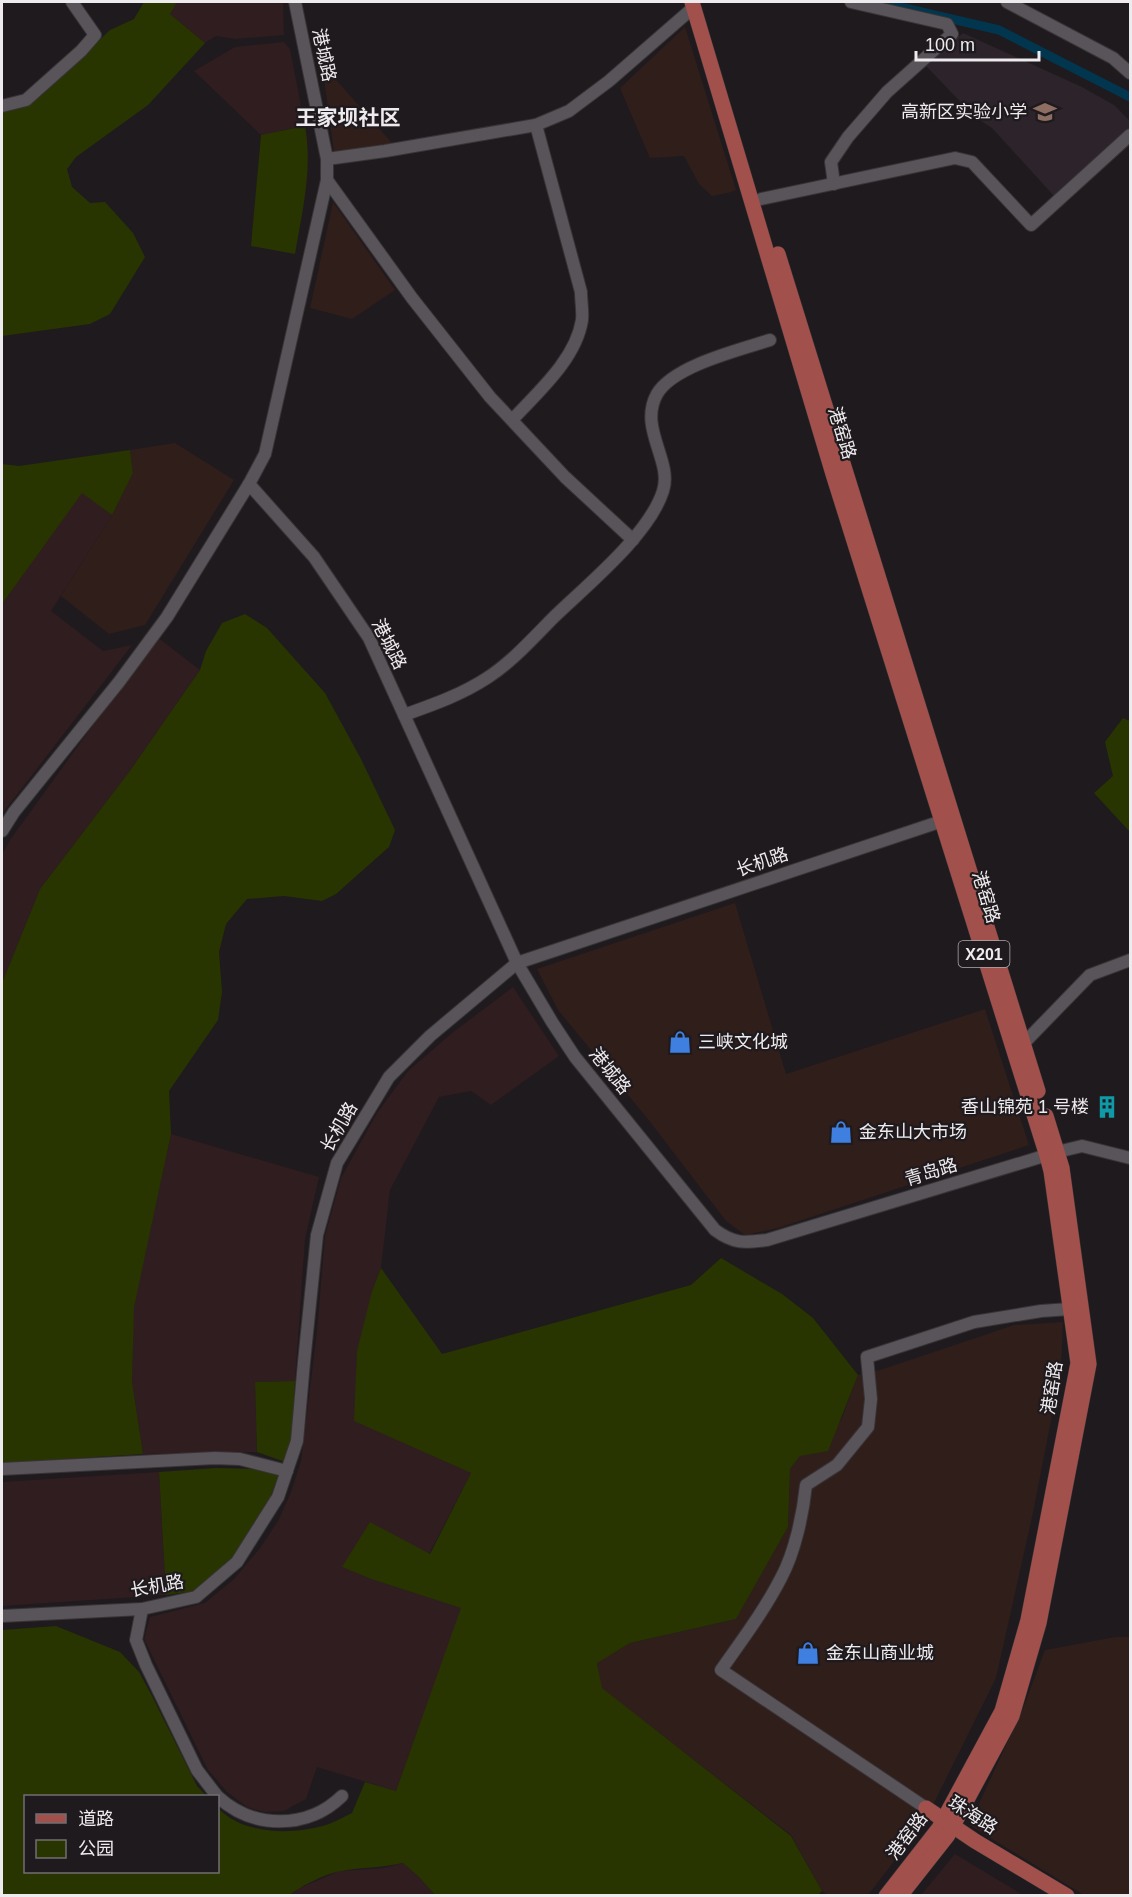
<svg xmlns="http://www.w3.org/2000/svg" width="1132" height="1897" font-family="Arial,'Noto Sans SC',sans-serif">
  <rect width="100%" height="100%" fill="#1f1a1e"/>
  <!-- commercial -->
  <g fill="#301e1b">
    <polygon points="685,27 736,190 728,193 712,196 699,184 684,156 650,158 620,88"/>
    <polygon points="322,64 392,143 334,152"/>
    <polygon points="333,202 395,290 352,319 310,308"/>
    <polygon points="175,443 234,480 145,625 109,634 61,596 112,515 133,473 130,450"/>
    <polygon points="735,903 786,1074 985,1009 1029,1145 778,1228 745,1235 726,1221 647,1118 558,1010 537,969"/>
    <polygon points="1063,1322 1061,1369 1033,1513 996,1678 924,1823 868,1895 827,1895 822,1891 791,1835 601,1688 597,1662 630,1643 736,1619 788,1527 790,1469 800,1456 841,1420 858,1375 880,1370 1014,1325"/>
    <polygon points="1115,1637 1130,1637 1130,1895 1084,1895 969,1825 1022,1711 1045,1650"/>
  </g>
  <!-- industrial -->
  <g fill="#301d1f">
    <polygon points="177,2 283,2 284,35 236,39 216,36 205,43 170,14"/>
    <polygon points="284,42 290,49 305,126 261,135 194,71 235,47"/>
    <polygon points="82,492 112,515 51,611 103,651 132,645 2,814 2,604"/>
    <polygon points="157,637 200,670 129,772 40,889 2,983 2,855 10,840"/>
    <polygon points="513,987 559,1056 491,1105 471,1091 439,1097 390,1190 381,1268 372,1291 355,1421 471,1473 429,1554 343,1567 371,1579 462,1608 396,1791 317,1767 306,1799 284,1811 264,1812 247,1807 227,1792 208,1770 144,1639 150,1617 205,1603 234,1579 260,1548 278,1521 291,1492 301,1461 317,1331 325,1236 341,1178 377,1113 408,1071 452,1033"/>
    <polygon points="171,1134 319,1177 305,1239 295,1381 255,1382 257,1452 143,1454 132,1381 133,1307"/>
    <polygon points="159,1472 166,1595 2,1606 2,1482"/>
    <polygon points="955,1854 1023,1895 921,1895"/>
    <polygon points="403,1863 419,1877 435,1895 290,1896 298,1889 339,1871 384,1868"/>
  </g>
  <!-- built -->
  <polygon fill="#2c232b" points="963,33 1082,87 1114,105 1130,121 1130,127 1054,196 992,128 976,118 925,65"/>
  <!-- green -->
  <g fill="#283500">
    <polygon points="144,2 177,2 170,14 205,43 148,105 76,157 67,169 72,187 90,203 105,202 133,233 145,257 110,314 90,324 2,336 2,110 21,108 42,95 110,30 134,19"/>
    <path d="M305 126C313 169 302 212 295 254L251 246 261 135Z"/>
    <polygon points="130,450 133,473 112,515 82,493 2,604 2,464 19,466"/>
    <polygon points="245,614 267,628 325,693 361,759 395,830 389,847 336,894 322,901 284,896 247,899 226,924 219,952 222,992 218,1020 169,1091 171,1134 134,1307 132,1381 143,1454 2,1463 2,983 40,889 129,772 200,670 206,651 222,623"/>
    <polygon points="1123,718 1130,721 1130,832 1094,793 1113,776 1105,742"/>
    <path d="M721 1258 782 1294 813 1318 858 1375 828 1451 800 1456 790 1469 788 1527 736 1619 630 1643 597 1663 602 1688 791 1836 822 1891 818 1895H435L419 1877 403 1863C382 1868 362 1867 341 1871 327 1873 301 1886 290 1895H2V1630L56 1626 120 1652 139 1672 151 1694 197 1786 207 1796H26V1872H218V1808C243 1835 293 1835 326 1825 335 1822 343 1817 352 1813L365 1782 396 1791 461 1608 371 1579 342 1567 370 1522 430 1554 471 1473 354 1421 357 1351 372 1291 381 1268 442 1354 691 1285Z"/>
    <polygon points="295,1381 292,1439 285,1462 257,1452 255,1382"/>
    <polygon points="216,1468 258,1469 279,1474 270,1498 234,1557 194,1591 166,1595 159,1472"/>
  </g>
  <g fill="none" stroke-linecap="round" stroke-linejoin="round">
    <!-- canal -->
    <polyline stroke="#02364e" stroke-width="9" points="879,2 999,30 1130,97"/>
    <!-- minor casing -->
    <g stroke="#373436" stroke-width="14">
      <g id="minor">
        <path d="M295 2 327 159V180L265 454 249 484 314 557 369 638 517 963 552 1022 575 1057 715 1230C734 1244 744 1243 767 1240L1057 1152 1082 1146 1130 1158"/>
        <polyline points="1007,2 1113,58 1130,73"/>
        <polyline points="2,106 26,100 81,51 95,35 72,2"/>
        <polyline points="327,159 385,151 536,125 569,111 609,81 694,7"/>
        <polyline points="327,180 412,298 490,397 565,477 633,540"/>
        <polyline points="834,184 831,162 848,137 887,92 952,34 947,24 851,2"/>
        <polyline points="761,199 955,158 972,162 1031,225 1130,135"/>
        <path d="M513 419C538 392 576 359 582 320 583 312 581 301 581 292L536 125"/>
        <path d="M404 715C432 705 461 695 487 678 512 662 533 638 554 617 587 585 649 535 663 491 673 461 638 428 657 394 673 366 739 350 770 340"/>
        <polyline points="2,831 14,812 119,682 167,617 249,484"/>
        <polyline points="1023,1044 1090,975 1130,960"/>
        <polyline points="2,1469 215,1458 240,1459 287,1471"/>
        <polyline points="142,1609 136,1640 146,1665 197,1770 217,1796"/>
        <polyline points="2,1616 142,1609 196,1597 237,1562 278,1497 297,1441 304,1362 317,1235 337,1163 389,1077 430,1036 517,963 948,819"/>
        <path d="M218 1797C253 1829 307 1830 342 1796"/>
        <path d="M926 1808 721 1670C742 1640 764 1611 781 1578 795 1552 803 1514 806 1485L837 1465 868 1427 871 1399 867 1357 974 1322 1041 1311 1070 1309"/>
      </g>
    </g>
    <!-- major casing -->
    <g stroke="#373436" stroke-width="16">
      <g id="major">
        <polyline points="692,2 833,474 1047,1156 1051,1171 1078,1363 1028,1620 1002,1711 939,1828 886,1896"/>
        <polyline points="778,254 1038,1091"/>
        <polyline points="926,1808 975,1841 1067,1896"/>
        <polyline points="900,1896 948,1835 1012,1716 1039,1623 1089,1364 1062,1168 1046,1116"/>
      </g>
    </g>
    <!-- minor -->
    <use href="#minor" stroke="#595459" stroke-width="12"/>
    <!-- major -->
    <use href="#major" stroke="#a2504c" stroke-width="15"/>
  </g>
  <!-- icons -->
  <defs>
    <g id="school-bare" transform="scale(1.8)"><path d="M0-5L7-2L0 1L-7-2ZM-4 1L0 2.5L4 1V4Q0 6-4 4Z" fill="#8d6e63" stroke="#1f1a1e" stroke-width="2.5" paint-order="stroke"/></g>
    <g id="shop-bare" transform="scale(1.8)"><path d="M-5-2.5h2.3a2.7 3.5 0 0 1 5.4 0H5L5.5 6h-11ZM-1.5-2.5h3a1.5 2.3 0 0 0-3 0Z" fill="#3f7fe0" stroke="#1f1a1e" stroke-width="2.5" paint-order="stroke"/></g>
    <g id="building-bare" transform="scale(1.8)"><path d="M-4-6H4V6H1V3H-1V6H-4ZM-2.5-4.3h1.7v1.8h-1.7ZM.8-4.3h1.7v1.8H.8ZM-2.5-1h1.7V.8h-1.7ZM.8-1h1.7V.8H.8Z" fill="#0f9aa8" stroke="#1f1a1e" stroke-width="2.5" paint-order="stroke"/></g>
  </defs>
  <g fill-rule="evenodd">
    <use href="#school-bare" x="1045" y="112"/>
    <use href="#shop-bare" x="680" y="1042"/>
    <use href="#building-bare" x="1107" y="1107"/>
    <use href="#shop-bare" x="841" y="1132"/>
    <use href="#shop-bare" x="808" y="1653"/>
  </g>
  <g text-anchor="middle" stroke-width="4.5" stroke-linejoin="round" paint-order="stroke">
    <!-- shield labels -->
    <rect fill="#1f1a1e" stroke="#b0acb0" stroke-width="1.5" x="958.5" y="941" width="51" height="26" rx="4.5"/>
    <g font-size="16" font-weight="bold" fill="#eeebee">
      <text x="984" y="960">X201</text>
    </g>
    <!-- street labels -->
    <g font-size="18" fill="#eeebee" stroke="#1f1a1e">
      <text transform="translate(324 55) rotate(78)" y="6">港城路</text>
      <text transform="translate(842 433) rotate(73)" y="6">港窑路</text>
      <text transform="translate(389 644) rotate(63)" y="6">港城路</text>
      <text transform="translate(762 862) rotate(-19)" y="6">长机路</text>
      <text transform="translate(986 897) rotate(73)" y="6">港窑路</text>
      <text transform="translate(610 1071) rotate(51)" y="6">港城路</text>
      <text transform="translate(339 1127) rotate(-60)" y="6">长机路</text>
      <text transform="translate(931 1172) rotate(-17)" y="6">青岛路</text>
      <text transform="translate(1052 1388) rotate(-81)" y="6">港窑路</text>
      <text transform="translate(157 1586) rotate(-10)" y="6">长机路</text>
      <text transform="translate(973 1815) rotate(33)" y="6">珠海路</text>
      <text transform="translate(907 1836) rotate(-53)" y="6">港窑路</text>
    </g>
    <!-- poi labels -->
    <g font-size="18" fill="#eeebee" stroke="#1f1a1e" text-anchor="start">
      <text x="1027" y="118" text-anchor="end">高新区实验小学</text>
      <text x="698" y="1048">三峡文化城</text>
      <text x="1089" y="1113" text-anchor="end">香山锦苑 1 号楼</text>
      <text x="859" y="1138">金东山大市场</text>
      <text x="826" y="1659">金东山商业城</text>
    </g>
    <!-- quarter labels -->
    <g font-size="21" font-weight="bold" fill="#eeebee" stroke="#1f1a1e">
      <text x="348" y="125">王家坝社区</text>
    </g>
  </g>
  <!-- border -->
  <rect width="1132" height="1897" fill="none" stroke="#eeebee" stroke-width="6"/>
  <!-- legend -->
  <rect x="24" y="1795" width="195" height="78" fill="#1f1a1e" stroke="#726e71" stroke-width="1.5"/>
  <rect x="36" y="1814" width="30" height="9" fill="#a2504c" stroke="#726e71" stroke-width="1.5"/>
  <text x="78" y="1825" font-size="18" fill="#eeebee">道路</text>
  <rect x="36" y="1840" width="30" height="18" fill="#283500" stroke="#726e71" stroke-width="1.5"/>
  <text x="78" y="1855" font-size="18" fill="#eeebee">公园</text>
  <!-- scale -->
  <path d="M916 51v9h123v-9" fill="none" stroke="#eeebee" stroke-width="3"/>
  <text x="925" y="51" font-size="18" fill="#eeebee" stroke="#1f1a1e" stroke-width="4.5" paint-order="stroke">100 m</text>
</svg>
